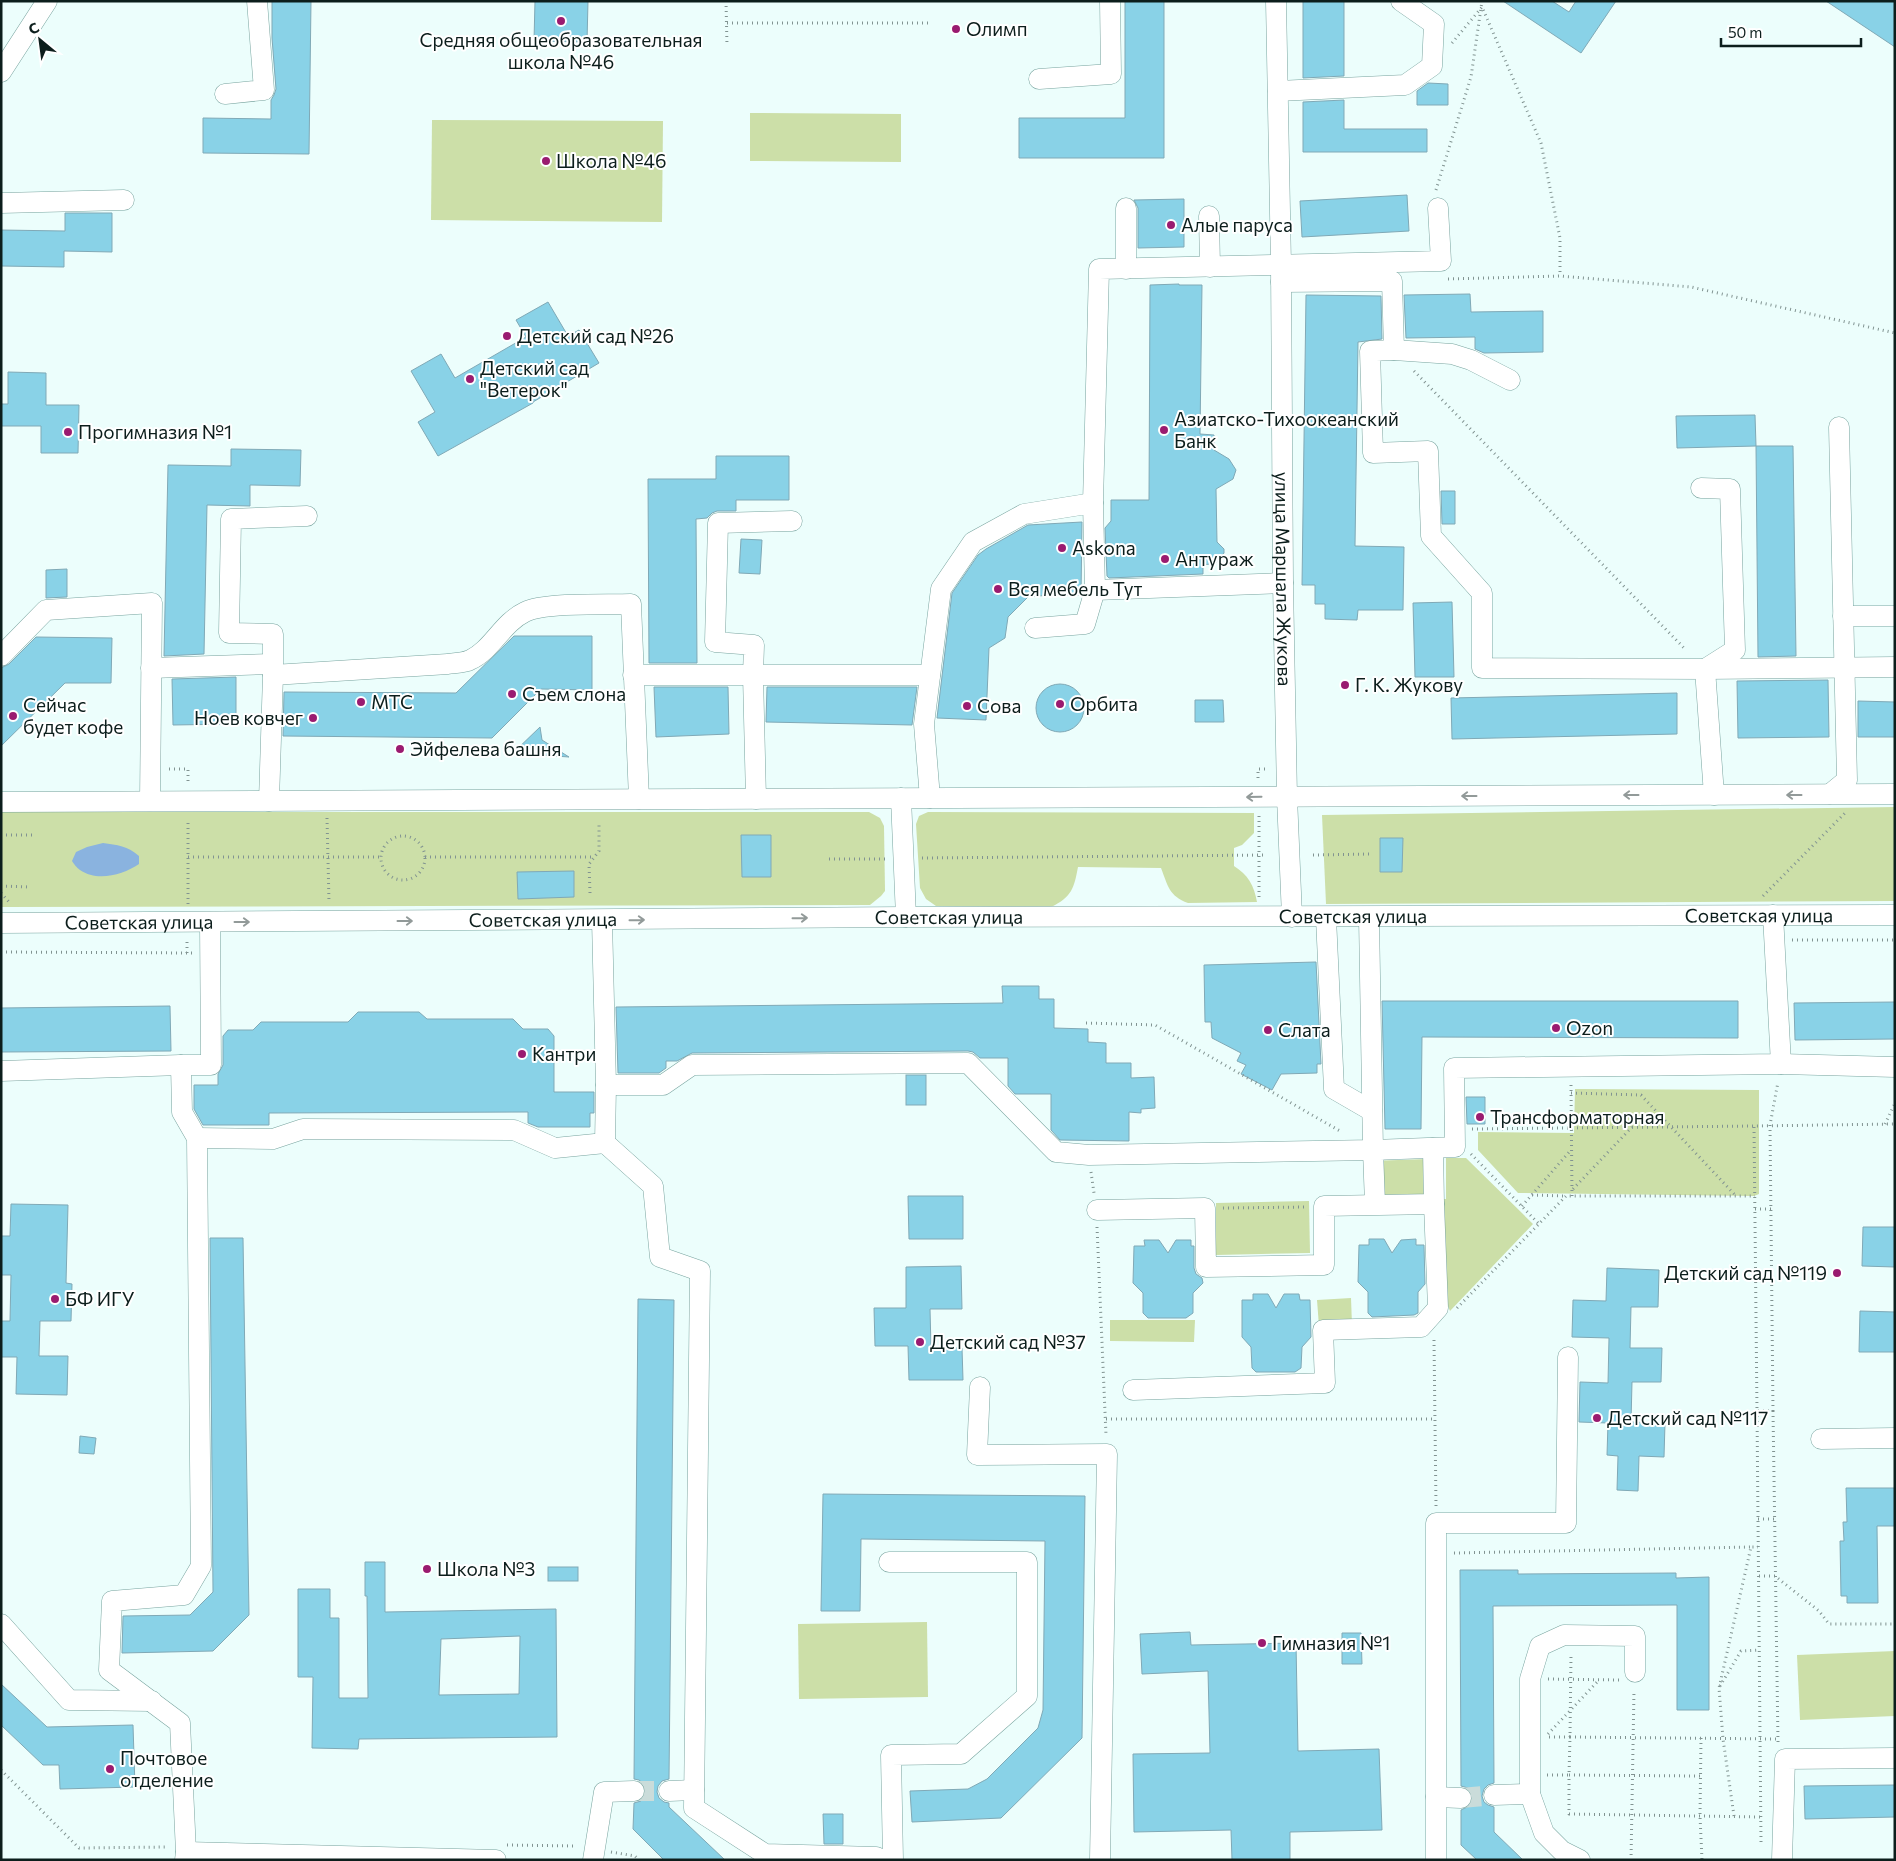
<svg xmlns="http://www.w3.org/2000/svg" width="1896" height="1861" font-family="Commissioner,sans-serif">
  <rect width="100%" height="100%" fill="#ecfefc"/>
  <!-- green -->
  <g fill="#ccdfa8">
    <polygon points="750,113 901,114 901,162 750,161"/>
    <polygon points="432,120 663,121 662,222 431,220"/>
    <polygon points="1895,807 1895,901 1326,904 1322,815"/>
    <polygon points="1,812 869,812 880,818 884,826 885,891 881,896 870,905 1,907"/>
    <path d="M928 812 1254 813V833L1242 845 1234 848V866C1248 875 1254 885 1257 902L1188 903C1169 896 1168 886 1161 868L1078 867C1074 888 1072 897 1051 907L936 906 926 899 920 888 916 824 919 816Z"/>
    <polygon points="1575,1089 1759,1090 1759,1194 1754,1196 1518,1193 1478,1150 1478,1132 1574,1133"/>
    <polygon points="1446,1158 1466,1158 1533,1224 1450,1311 1439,1284 1439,1199 1446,1199"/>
    <polygon points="1427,1159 1428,1198 1371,1200 1370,1161"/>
    <polygon points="1309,1201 1310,1253 1216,1255 1216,1203"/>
    <polygon points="1351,1298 1352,1325 1319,1326 1317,1300"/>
    <polygon points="1110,1320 1195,1320 1194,1342 1110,1341"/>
    <polygon points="927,1622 928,1697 799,1699 798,1624"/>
    <polygon points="1895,1651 1895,1716 1800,1720 1797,1655"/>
  </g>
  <!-- water -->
  <path fill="#8ab3df" d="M103 843C117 845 128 846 139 856V864C123 875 97 882 80 870 77 868 74 864 72 861L76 852 87 847Z"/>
  <!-- building -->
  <g fill="#89d2e7" stroke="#80a9b6" fill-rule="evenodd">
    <polygon points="272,1 311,1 309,154 203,153 203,118 271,119 271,100 274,95 276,89 272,38"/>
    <polygon points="535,1 588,1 587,42 534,41"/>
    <polygon points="1125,1 1164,1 1164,158 1019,158 1019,118 1125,118"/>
    <polygon points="1303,1 1344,1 1344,76 1303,78"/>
    <polygon points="1503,1 1552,1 1569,12 1576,1 1616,1 1581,53"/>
    <polygon points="1826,1 1895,1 1895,47"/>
    <polygon points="1428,83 1448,84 1448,105 1417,105 1417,91"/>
    <polygon points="1344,100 1344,129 1427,129 1427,152 1303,152 1303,102"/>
    <polygon points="1407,195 1409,231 1302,237 1300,201"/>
    <polygon points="1184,199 1184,247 1138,248 1138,208 1134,200"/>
    <polygon points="65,213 112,213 112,252 64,251 64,267 1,266 1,230 65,231"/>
    <polygon points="1179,284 1179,285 1202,285 1200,434 1214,435 1214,450 1229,459 1236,470 1233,479 1216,489 1217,542 1224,549 1224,553 1216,563 1203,565 1203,574 1109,578 1107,576 1105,528 1111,521 1111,500 1149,500 1150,285"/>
    <polygon points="1470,294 1471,312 1543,311 1543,352 1484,353 1475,349 1475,337 1406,338 1404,295"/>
    <polygon points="1306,295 1381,296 1382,339 1358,342 1355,546 1404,547 1403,610 1358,610 1357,620 1325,619 1325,604 1315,604 1315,585 1302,585"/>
    <polygon points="548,302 568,336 579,330 599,363 533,402 533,403 438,456 418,422 435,412 411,371 441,354 455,378 526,337 516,320"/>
    <polygon points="8,372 46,373 46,405 79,405 78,453 41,453 41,426 1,426 1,404 8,404"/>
    <polygon points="1755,415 1756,446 1677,448 1676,416"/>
    <polygon points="1756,446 1793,446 1796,656 1758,657"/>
    <polygon points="231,449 301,450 300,486 250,485 250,506 207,505 204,654 164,656 168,465 231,466"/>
    <polygon points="716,456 789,456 789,500 736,500 736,511 717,511 712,513 707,518 696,519 697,663 649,663 648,479 716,479"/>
    <polygon points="1441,491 1455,491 1455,524 1442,524"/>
    <polygon points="1082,522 1081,595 1029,596 1008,617 1005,638 989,648 986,720 937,718 952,593 978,555 986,549 1028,525"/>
    <polygon points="741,539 762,540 760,574 739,573"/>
    <polygon points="67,569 67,597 46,598 46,570"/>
    <polygon points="1452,602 1454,677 1415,677 1413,603"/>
    <polygon points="514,636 592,636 592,690 541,689 492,738 283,736 284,692 456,693"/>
    <polygon points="36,637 112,638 111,683 65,683 1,746 1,668 9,664"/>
    <polygon points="236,677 236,724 173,725 172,679"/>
    <polygon points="1828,680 1829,737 1738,738 1737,681"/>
    <circle cx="1060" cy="708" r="24"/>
    <polygon points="654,687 728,687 729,734 656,737"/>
    <polygon points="767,687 917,687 912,725 766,722"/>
    <polygon points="1677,693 1677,734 1452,739 1451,698"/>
    <polygon points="1195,700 1223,700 1224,722 1195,722"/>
    <polygon points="1858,701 1895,702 1895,737 1858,737"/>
    <polygon points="540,727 542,740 569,757 513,753"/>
    <polygon points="741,835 771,835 771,877 742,877"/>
    <polygon points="1380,838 1403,838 1402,872 1380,872"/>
    <polygon points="574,871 574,897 518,899 517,872"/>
    <polygon points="1316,962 1321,1064 1317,1064 1317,1073 1281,1074 1272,1090 1241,1074 1246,1065 1237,1061 1241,1053 1212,1038 1211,1022 1205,1022 1204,965"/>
    <polygon points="1002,986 1039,986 1039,999 1054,999 1054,1028 1088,1029 1088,1042 1106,1043 1106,1063 1131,1063 1131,1078 1154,1077 1155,1108 1141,1109 1141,1113 1129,1112 1129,1141 1060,1140 1051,1130 1051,1094 1015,1094 1008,1086 1008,1058 980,1058 973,1052 968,1051 692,1053 677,1061 666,1061 666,1068 659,1073 618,1073 616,1007 1003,1003"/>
    <polygon points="1382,1001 1738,1001 1738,1038 1422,1037 1421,1129 1385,1129"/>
    <polygon points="1895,1002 1895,1039 1795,1040 1794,1003"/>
    <polygon points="170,1006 171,1051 1,1052 1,1008"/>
    <polygon points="358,1012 419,1012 427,1019 513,1019 523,1029 548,1029 554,1036 554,1092 594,1092 594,1113 590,1113 590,1127 538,1127 528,1123 528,1112 269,1113 269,1125 203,1125 194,1109 194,1085 218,1085 218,1074 223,1065 223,1036 228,1030 253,1030 261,1022 348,1022"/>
    <rect x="906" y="1075" width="20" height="30"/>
    <polygon points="1466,1097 1485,1097 1485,1124 1467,1124"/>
    <polygon points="908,1196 963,1196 963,1239 909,1239"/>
    <polygon points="11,1204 68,1205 66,1283 72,1284 71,1321 40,1321 39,1356 68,1356 67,1395 16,1394 17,1357 1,1357 1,1321 10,1321 11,1275 1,1275 1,1236 10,1236"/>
    <polygon points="1863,1227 1895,1227 1895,1267 1862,1266"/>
    <polygon points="210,1238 243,1238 249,1615 213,1651 122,1653 123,1616 190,1615 213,1592"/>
    <polygon points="1369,1239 1384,1239 1392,1253 1401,1240 1416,1239 1416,1245 1424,1245 1425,1284 1418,1292 1418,1313 1414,1315 1372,1317 1368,1313 1368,1292 1358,1282 1359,1245 1369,1245"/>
    <polygon points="1144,1240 1159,1240 1168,1253 1176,1240 1191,1240 1191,1246 1194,1246 1194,1268 1196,1274 1202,1278 1203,1283 1193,1293 1193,1313 1186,1318 1148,1318 1143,1313 1143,1293 1133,1283 1134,1246 1145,1246"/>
    <polygon points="961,1266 962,1309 930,1309 931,1348 962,1348 963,1380 909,1380 908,1346 875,1346 874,1308 906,1308 906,1267"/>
    <polygon points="1607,1268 1659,1270 1658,1307 1631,1307 1630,1348 1662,1348 1661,1382 1632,1382 1631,1422 1665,1423 1664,1457 1639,1456 1638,1491 1617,1490 1618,1456 1607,1455 1608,1423 1579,1422 1580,1382 1608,1383 1609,1338 1572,1337 1573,1300 1606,1301"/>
    <polygon points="1253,1294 1268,1294 1276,1308 1284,1294 1299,1294 1300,1300 1310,1300 1311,1337 1302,1347 1301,1368 1295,1372 1256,1372 1252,1368 1251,1347 1242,1337 1242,1300 1253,1300"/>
    <polygon points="638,1299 674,1300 669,1779 662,1781 658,1786 657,1792 659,1798 664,1802 669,1803 669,1807 725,1860 664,1860 633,1829 634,1803 641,1801 645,1796 646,1791 644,1784 639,1780 634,1779"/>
    <polygon points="1860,1311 1895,1312 1895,1352 1859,1352"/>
    <polygon points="80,1436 96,1438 94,1454 79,1453"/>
    <polygon points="1846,1488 1895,1488 1895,1526 1877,1526 1878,1603 1847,1603 1847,1596 1841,1596 1840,1541 1844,1541 1843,1522 1847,1522"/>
    <polygon points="823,1494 1085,1496 1082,1738 1001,1818 912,1822 910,1791 968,1789 987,1779 1038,1728 1043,1710 1045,1541 861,1539 860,1611 821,1611"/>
    <path d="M365 1562H385V1612L556 1609 557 1737 359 1739 358 1749 312 1748 313 1677H298V1589H330V1618H339V1698H368L367 1596H365ZM520 1636 519 1694 439 1695 441 1639Z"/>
    <rect x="548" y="1567" width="30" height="14"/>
    <polygon points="1460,1570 1518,1570 1518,1574 1676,1573 1676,1578 1709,1577 1709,1710 1677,1710 1677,1605 1493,1606 1494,1783 1488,1785 1484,1789 1482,1796 1484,1802 1488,1805 1494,1807 1494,1832 1523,1860 1477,1860 1461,1845 1461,1810 1471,1805 1473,1798 1472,1793 1468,1788 1461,1786"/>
    <polygon points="1190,1632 1191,1645 1296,1643 1298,1751 1379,1749 1382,1830 1290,1832 1290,1860 1232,1860 1231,1830 1134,1832 1133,1754 1210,1753 1208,1671 1142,1674 1140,1634"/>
    <polygon points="1342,1633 1361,1633 1362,1664 1342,1664"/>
    <polygon points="1,1684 47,1727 133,1725 135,1787 60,1789 59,1765 43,1765 1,1725"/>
    <polygon points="1895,1785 1895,1817 1805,1819 1804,1786"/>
    <polygon points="823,1814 843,1814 843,1844 824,1844"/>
  </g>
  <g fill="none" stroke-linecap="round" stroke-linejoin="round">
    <!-- minor-tunnel -->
    <g stroke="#cadcda" stroke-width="20" stroke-dasharray="20 10" stroke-linecap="butt">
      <polyline points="634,1791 669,1791"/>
      <polyline points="1461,1798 1494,1795"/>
    </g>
    <!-- minor casing -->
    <g stroke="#78a49f" stroke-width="21">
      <g id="minor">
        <path id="s1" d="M1276 1 1281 265 1283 583 1287 797 1292 917"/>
        <polyline points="1,72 47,1"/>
        <polyline points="1039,79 1111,74 1110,1"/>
        <polyline points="1278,91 1405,85 1432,66 1434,24 1401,1"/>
        <polyline points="225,94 264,90 257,1"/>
        <polyline points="1,203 124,200"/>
        <polyline points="1126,208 1126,269"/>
        <polyline points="1209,216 1210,267"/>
        <polyline points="1281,282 1392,281 1394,350 1370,351 1373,453 1428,451 1431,536 1482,593 1482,668 1705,669 1714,795"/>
        <polyline points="1394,350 1452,354 1471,360 1510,380"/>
        <polyline points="1701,488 1730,489 1735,650 1705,669"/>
        <polyline points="1093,503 1099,269 1441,261 1438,208"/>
        <polyline points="1843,616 1895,616"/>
        <polyline points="1035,628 1085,624 1095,590 1283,583"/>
        <polyline points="1,656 46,610 152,603 150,801"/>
        <polyline points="151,668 272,664"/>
        <polyline points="1705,669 1895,667"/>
        <polyline points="273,675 273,634 229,633 231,519 307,516"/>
        <polyline points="633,675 930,675"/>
        <polyline points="1830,794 1847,780 1839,427"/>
        <polyline points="901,798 906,917"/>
        <polyline points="930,798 924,724 941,589 973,542 1024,514 1093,503 1095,590"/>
        <polyline points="756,799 753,675 754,645 715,642 718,523 792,521"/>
        <path d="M269 801 273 675 448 664C454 663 464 663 470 660 492 650 502 623 525 612 545 602 606 605 631 604L639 799"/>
        <polyline points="1,802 1895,794"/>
        <polyline points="1326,918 1334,1089 1372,1111"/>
        <path id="s2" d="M1 923 906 917 1895 915"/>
        <polyline points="1781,1064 1895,1067"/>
        <polyline points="1,1071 181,1065"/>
        <polyline points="606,1085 663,1085 692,1065 968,1063 1056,1152 1089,1155 1373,1150 1369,918"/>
        <polyline points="197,1138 273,1139 303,1129 514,1130 555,1148 605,1143 606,1085 602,920"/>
        <polyline points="605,1143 653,1186 660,1257 700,1271 694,1808 765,1854 876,1857 883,1860"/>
        <polyline points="1375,1204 1373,1150 1455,1147 1454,1068 1781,1064 1773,915"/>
        <polyline points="1097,1210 1205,1208 1206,1267 1324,1265 1324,1206 1434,1204 1433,1148"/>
        <polyline points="980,1387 977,1455 1107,1454 1100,1860"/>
        <polyline points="1133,1390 1325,1383 1323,1330 1421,1327 1438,1308 1434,1204"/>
        <polyline points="1821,1439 1895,1438"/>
        <polyline points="889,1562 1027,1562 1027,1696 961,1754 891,1755 893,1860"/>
        <polyline points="1,1624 69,1700 152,1701"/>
        <polyline points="669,1791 694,1790"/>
        <polyline points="1494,1795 1530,1794"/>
        <polyline points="1436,1797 1461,1798"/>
        <polyline points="186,1852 180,1723 109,1670 112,1601 184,1595 201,1566 197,1138 182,1112 181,1065 211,1065 210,922"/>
        <polyline points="185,1860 186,1852 496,1860"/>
        <polyline points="593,1860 604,1792 634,1791"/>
        <polyline points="1436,1860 1436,1523 1566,1523 1568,1357"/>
        <polyline points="1580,1860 1562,1851 1544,1833 1530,1794 1530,1679 1540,1646 1564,1635 1635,1636 1635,1672"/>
        <polyline points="1782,1860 1785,1759 1895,1758"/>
      </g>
    </g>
    <!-- path -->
    <g stroke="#819391" stroke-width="3" stroke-dasharray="1 4" stroke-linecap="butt">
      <polyline points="726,1 727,46"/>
      <polyline points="727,23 932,23"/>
      <polyline points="1452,43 1482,7 1541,143 1560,238 1560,276"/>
      <polyline points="1436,190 1471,77 1482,1"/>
      <polyline points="1448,279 1560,276 1691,287 1895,333"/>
      <polyline points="1414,371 1685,649"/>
      <polyline points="169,769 188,769 188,783"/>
      <polyline points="1258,778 1258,769 1268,769"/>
      <polyline points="1259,816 1259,897"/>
      <polyline points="327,818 329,902"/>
      <polyline points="1,835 32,835"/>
      <circle cx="403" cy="858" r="22"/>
      <polyline points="1313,855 1371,854"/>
      <polyline points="188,857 380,857"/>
      <polyline points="425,857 595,857"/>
      <polyline points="922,858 1267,855"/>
      <polyline points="829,859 886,859"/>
      <polyline points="1,886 30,887"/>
      <polyline points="1,893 11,904"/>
      <polyline points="590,893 589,864 599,851 599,822"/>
      <polyline points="1763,896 1845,813"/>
      <polyline points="188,904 188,820"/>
      <polyline points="1792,940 1895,940"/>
      <polyline points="1,952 193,953"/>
      <polyline points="187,953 187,941"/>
      <polyline points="1086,1023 1155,1025 1340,1131"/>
      <polyline points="1571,1085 1572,1196"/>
      <polyline points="1571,1093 1641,1095 1736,1196"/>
      <polyline points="1885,1124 1895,1103"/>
      <polyline points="1472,1129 1754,1126"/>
      <polyline points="1471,1154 1539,1224"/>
      <polyline points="1091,1172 1094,1193"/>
      <polyline points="1573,1189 1632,1127"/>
      <polyline points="1532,1195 1565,1196"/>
      <polyline points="1522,1206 1571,1150"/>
      <polyline points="1223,1208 1307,1207"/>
      <polyline points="1755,1209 1771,1209"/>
      <polyline points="1097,1227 1106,1435"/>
      <polyline points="1755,1281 1771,1280"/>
      <polyline points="1457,1308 1566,1196 1755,1196"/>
      <polyline points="1434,1340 1436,1506"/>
      <polyline points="1757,1411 1761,1842"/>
      <polyline points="1773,1411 1770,1125 1778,1082"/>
      <polyline points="1106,1419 1435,1419"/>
      <polyline points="1758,1519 1774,1519"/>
      <polyline points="1454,1553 1751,1547"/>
      <polyline points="1759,1576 1775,1576 1819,1611 1829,1624 1895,1624"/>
      <polyline points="1548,1679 1619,1680"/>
      <polyline points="1720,1686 1741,1651 1760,1650"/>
      <polyline points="1548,1734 1599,1680"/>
      <polyline points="1549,1737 1570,1737 1571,1654"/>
      <polyline points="1701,1738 1700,1816 1702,1860"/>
      <polyline points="1778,1742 1773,1411 1757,1411 1754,1126 1895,1124"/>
      <polyline points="1,1770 79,1848 168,1847"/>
      <polyline points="1547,1775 1569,1775 1570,1737 1776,1739"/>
      <polyline points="1700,1776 1569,1775 1569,1814 1761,1817"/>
      <polyline points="1734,1816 1723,1739 1719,1688 1751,1547 1758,1547"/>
      <polyline points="507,1845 576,1846"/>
      <polyline points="611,1852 635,1856 639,1860"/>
      <polyline points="1631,1860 1634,1690"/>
    </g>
    <!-- minor -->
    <use href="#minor" stroke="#fff" stroke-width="20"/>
  </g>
  <!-- one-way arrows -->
  <defs><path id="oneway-shaft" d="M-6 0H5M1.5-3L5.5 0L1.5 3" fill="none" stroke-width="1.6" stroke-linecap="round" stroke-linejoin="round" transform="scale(1.25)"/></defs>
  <g stroke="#929a99">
    <use href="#oneway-shaft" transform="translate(1631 795) rotate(180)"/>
    <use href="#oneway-shaft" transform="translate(1794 795) rotate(180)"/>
    <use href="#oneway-shaft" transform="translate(1469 796) rotate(180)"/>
    <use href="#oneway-shaft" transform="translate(1254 797) rotate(179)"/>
    <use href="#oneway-shaft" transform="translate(800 918) rotate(-1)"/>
    <use href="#oneway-shaft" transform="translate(637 920) rotate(-1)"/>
    <use href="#oneway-shaft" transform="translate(405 921)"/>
    <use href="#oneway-shaft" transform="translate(242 922)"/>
  </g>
  <!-- markers -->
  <g fill="#9a1b70" stroke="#fff" stroke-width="2">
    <circle cx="561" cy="21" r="5"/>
    <circle cx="956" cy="29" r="5"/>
    <circle cx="546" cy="161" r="5"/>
    <circle cx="1171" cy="225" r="5"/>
    <circle cx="507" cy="336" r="5"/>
    <circle cx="470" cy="379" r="5"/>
    <circle cx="1164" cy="430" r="5"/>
    <circle cx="68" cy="432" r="5"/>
    <circle cx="1062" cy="548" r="5"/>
    <circle cx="1165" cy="559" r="5"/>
    <circle cx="998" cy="589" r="5"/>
    <circle cx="1345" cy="685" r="5"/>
    <circle cx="512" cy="694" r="5"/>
    <circle cx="361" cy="702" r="5"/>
    <circle cx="1060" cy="704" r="5"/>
    <circle cx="967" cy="706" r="5"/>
    <circle cx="13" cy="716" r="5"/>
    <circle cx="313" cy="718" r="5"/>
    <circle cx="400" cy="749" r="5"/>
    <circle cx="1556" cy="1028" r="5"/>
    <circle cx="1268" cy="1030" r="5"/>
    <circle cx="522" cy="1054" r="5"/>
    <circle cx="1480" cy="1117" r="5"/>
    <circle cx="1837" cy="1273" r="5"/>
    <circle cx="55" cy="1299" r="5"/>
    <circle cx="920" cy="1342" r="5"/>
    <circle cx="1597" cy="1418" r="5"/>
    <circle cx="427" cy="1569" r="5"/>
    <circle cx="1262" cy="1643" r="5"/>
    <circle cx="110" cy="1769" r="5"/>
  </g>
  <g text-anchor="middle" stroke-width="4" stroke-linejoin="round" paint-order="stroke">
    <!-- poi labels -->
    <g font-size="19" fill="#0c1e1c" stroke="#fff" text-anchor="start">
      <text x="966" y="36">Олимп</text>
      <text x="561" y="47" text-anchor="middle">Средняя общеобразовательная<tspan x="561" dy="22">школа №46</tspan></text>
      <text x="556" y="168">Школа №46</text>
      <text x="1181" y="232">Алые паруса</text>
      <text x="517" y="343">Детский сад №26</text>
      <text x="480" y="375">Детский сад<tspan x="480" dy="22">"Ветерок"</tspan></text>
      <text x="1174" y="426">Азиатско-Тихоокеанский<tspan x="1174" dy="22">Банк</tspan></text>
      <text x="78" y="439">Прогимназия №1</text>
      <text x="1072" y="555">Askona</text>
      <text x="1175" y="566">Антураж</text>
      <text x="1008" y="596">Вся мебель Тут</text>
      <text x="1355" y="692">Г. К. Жукову</text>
      <text x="522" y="701">Съем слона</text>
      <text x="371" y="709">МТС</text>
      <text x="1070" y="711">Орбита</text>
      <text x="23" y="712">Сейчас<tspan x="23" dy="22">будет кофе</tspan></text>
      <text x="977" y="713">Сова</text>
      <text x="303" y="725" text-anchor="end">Ноев ковчег</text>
      <text x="410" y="756">Эйфелева башня</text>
      <text x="1566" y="1035">Ozon</text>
      <text x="1278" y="1037">Слата</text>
      <text x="532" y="1061">Кантри</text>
      <text x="1490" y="1124">Трансформаторная</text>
      <text x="1827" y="1280" text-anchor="end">Детский сад №119</text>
      <text x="65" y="1306">БФ ИГУ</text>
      <text x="930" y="1349">Детский сад №37</text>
      <text x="1607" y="1425">Детский сад №117</text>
      <text x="437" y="1576">Школа №3</text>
      <text x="1272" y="1650">Гимназия №1</text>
      <text x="120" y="1765">Почтовое<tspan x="120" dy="22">отделение</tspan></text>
    </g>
    <!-- street labels -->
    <g font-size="19" fill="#0c1e1c" stroke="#fff">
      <text dy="7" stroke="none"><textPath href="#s1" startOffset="578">улица Маршала Жукова</textPath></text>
      <text dy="7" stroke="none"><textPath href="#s2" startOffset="1758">Советская улица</textPath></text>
      <text dy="7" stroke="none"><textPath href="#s2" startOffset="1352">Советская улица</textPath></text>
      <text dy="7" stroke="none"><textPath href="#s2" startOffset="948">Советская улица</textPath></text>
      <text dy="7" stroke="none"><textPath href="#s2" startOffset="542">Советская улица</textPath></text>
      <text dy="7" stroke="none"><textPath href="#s2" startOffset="138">Советская улица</textPath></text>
    </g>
  </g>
  <!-- border -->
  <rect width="1896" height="1861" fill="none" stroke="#0c1e1c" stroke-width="5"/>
  <!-- north arrow -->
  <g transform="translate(40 40) rotate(331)" stroke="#ffffff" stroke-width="4" paint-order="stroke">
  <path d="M0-4L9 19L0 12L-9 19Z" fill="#0c1e1c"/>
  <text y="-8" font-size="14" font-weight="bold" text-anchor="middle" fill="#0c1e1c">С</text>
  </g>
  <!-- scale -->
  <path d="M1721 38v8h140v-8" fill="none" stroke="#0c1e1c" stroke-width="2.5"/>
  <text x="1728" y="38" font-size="15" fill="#0c1e1c" stroke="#ffffff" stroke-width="4" paint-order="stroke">50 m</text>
</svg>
